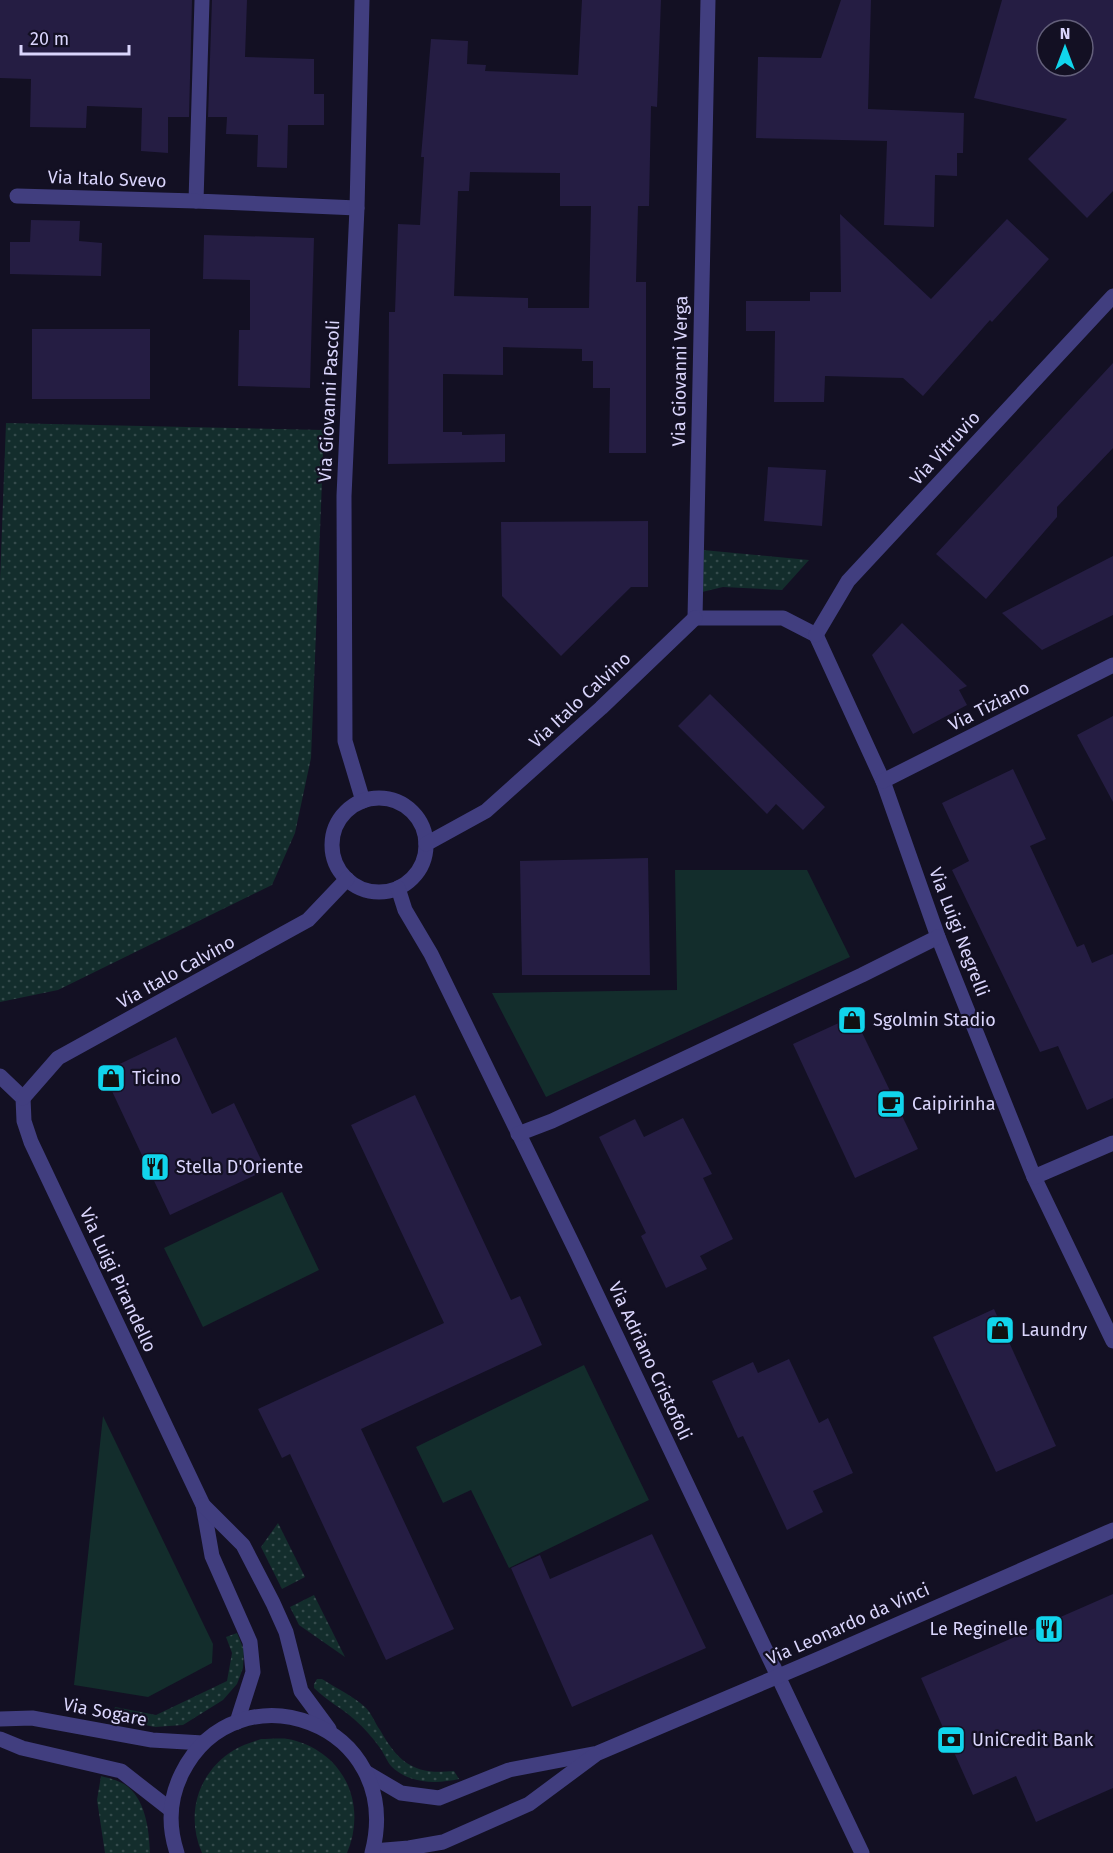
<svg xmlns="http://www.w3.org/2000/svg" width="1113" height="1853" font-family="'Fira Sans',sans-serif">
  <defs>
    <pattern id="grass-dots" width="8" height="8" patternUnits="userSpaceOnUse" patternTransform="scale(1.5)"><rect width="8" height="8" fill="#132d2c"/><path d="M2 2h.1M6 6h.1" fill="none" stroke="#354b4c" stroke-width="1.8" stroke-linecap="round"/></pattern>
  </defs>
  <rect width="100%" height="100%" fill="#131023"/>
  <!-- grass -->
  <g fill="url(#grass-dots)">
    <polygon points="6,423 324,430 311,758 295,833 272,885 58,990 0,1002 0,581"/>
    <polygon points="703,550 809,560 782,590 723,587 702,592"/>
    <polygon points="278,1523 305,1577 282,1589 261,1547"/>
    <polygon points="314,1595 345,1657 299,1625 290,1607"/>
    <polygon points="237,1633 244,1650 243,1668 237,1684 223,1700 183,1725 155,1727 112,1718 115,1707 156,1715 227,1681 232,1653 226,1637"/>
    <path d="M317 1679H322C336 1688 353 1696 365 1707 371 1712 375 1723 380 1730 399 1764 415 1775 454 1771L459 1779C437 1784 410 1784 392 1767 387 1762 384 1753 380 1748 373 1738 364 1728 355 1720 342 1708 327 1701 314 1688V1684Z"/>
    <path d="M261 1739C269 1739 280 1738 288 1739 343 1750 368 1803 347 1853H202C185 1814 198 1772 234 1750 242 1745 252 1742 261 1739Z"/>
    <path d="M101 1776C108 1778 117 1780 124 1784 146 1798 149 1830 150 1853H105L97 1800Z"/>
  </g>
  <!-- park -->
  <g fill="#132d2c">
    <polygon points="675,870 807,870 850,957 546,1097 492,993 677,990"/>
    <polygon points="282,1192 319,1270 203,1327 164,1248"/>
    <polygon points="584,1365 649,1500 509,1568 471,1490 443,1503 416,1447"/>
    <polygon points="103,1416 213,1644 212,1663 148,1697 74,1685"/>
  </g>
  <!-- building -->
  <g fill="#251d43" fill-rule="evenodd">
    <polygon points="0,0 192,0 189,117 168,117 168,153 141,151 142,108 87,106 86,128 30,127 31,79 0,78"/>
    <polygon points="212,0 247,0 245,57 314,59 314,94 324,94 324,125 288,125 287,168 257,167 258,135 226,134 227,117 208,117"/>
    <path d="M582 0H661L657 107 651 106 649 206H638L636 282H646V453H609L610 388H593V361H582V349L503 347V375L443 374V432H462V435L505 434V462L388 464 389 312H395L398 224 420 225 424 157H421L431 39 468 41 467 64 486 65 485 71 578 75ZM470 172 560 173V206H591L589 308H528V298L454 296 458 191H469Z"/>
    <polygon points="841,0 871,0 868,109 964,113 963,153 957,153 957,176 935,175 934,227 884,225 887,141 756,138 758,57 821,58"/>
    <path d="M1002 0H1113V191L1087 218 1028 159 1067 119 974 98ZM1047 30H1083V66H1047Z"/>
    <polygon points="840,214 931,299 1007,219 1049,259 992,322 990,320 923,396 903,378 825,376 824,402 774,402 775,331 746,331 746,301 810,301 810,292 841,292"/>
    <polygon points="31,220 80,221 79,241 102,243 101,276 10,274 10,242 30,242"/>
    <polygon points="204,235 314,238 310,388 238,386 239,330 250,330 250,280 203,279"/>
    <rect x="32" y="329" width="118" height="70"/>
    <polygon points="1113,363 1113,448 1057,507 1057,517 986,599 936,554"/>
    <polygon points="768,467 826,470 822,526 764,521"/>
    <polygon points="648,521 648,587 631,587 561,656 502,596 501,522"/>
    <polygon points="1113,556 1113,615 1042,650 1002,613"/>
    <polygon points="902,623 967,686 959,690 967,705 913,734 872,655"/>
    <polygon points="710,694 825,807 803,830 776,804 767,814 678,726"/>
    <polygon points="1113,716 1113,802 1077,735"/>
    <polygon points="1013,769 1046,839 1030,846 1077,947 1084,944 1092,963 1113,954 1113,1098 1087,1110 1058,1046 1040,1052 952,870 969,861 942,803"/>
    <polygon points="648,858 650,975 522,975 520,861"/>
    <polygon points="854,1016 918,1149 855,1178 793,1044"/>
    <polygon points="176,1037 212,1114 234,1103 266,1170 170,1215 103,1072"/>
    <polygon points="415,1095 511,1300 520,1296 542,1345 361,1429 454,1629 386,1660 290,1454 282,1458 258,1409 444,1323 351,1125"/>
    <polygon points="683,1118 712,1174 703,1178 733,1239 700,1256 707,1269 666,1288 641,1236 646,1233 599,1137 635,1119 644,1137"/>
    <polygon points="994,1309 1056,1446 996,1472 933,1337"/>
    <polygon points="789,1359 819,1423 828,1418 853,1473 813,1491 823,1512 787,1530 743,1436 738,1438 712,1381 753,1362 758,1373"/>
    <polygon points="652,1534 706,1648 572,1707 511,1568 540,1555 550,1579"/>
    <polygon points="1113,1594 1113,1788 1036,1822 1016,1776 973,1795 921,1678"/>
  </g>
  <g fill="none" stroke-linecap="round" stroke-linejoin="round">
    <!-- minor -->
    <g stroke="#413e7f" stroke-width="15">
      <polyline points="202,0 196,201 357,208"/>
      <polyline points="362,0 357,208 344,496 345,741 363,801"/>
      <polyline points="17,196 196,201"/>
      <polyline points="695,618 708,0"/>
      <polyline points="695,618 783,618 816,635"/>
      <polyline points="816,635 883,781 938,937 1034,1177 1113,1341"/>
      <polyline points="816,635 848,581 1113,296"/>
      <polyline points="883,781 1113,665"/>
      <circle cx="379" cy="845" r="47"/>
      <polyline points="426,844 486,811 601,708 695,618"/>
      <polyline points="398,888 405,910 431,954 577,1253 862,1853"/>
      <polyline points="0,1076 23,1098 24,1121 31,1142 203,1505 212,1556 250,1642 253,1672 237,1722"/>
      <polyline points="23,1098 58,1058 308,920 347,879"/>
      <polyline points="518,1134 552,1121 862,975 938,937"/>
      <polyline points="1034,1177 1113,1143"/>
      <polyline points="203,1505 243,1545 273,1603 286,1632 301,1691 329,1729"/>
      <polyline points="0,1719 32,1718 152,1740 203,1743"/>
      <polyline points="0,1739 22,1748 121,1771 171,1810"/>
      <polyline points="367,1773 401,1793 439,1798 509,1770 598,1753 821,1658 1113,1530"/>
      <polyline points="373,1851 409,1848 443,1842 529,1804 595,1755"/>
      <path d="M177 1853C168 1826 169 1799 182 1773 237 1663 406 1723 372 1853"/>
    </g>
  </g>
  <!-- icons -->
  <defs>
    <g id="shop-square" transform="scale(1.5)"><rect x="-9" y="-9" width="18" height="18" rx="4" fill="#11d5ec" stroke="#131023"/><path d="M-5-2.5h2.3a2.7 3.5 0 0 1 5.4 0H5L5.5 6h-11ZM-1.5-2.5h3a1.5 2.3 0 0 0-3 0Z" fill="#111"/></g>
    <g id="cafe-square" transform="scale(1.5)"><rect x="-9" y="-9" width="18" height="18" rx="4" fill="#11d5ec" stroke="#131023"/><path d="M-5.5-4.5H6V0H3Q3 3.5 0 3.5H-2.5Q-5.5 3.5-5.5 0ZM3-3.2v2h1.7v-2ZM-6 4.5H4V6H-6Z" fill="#111"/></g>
    <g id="restaurant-square" transform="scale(1.5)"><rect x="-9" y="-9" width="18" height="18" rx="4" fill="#11d5ec" stroke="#131023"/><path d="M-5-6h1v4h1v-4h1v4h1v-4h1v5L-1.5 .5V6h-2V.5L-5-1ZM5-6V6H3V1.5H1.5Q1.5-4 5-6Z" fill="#111"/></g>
    <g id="bank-square" transform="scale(1.5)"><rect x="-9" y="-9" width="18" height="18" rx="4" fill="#11d5ec" stroke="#131023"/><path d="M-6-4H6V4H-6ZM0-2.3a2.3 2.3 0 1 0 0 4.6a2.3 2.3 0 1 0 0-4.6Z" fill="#111"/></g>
  </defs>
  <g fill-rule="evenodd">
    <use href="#shop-square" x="852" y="1020"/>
    <use href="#shop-square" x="111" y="1078"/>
    <use href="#cafe-square" x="891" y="1104"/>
    <use href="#restaurant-square" x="155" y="1167"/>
    <use href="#shop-square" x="1000" y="1330"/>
    <use href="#restaurant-square" x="1049" y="1629"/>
    <use href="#bank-square" x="951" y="1740"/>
  </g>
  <g text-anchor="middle" stroke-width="4.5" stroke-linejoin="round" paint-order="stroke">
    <!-- street labels -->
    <g font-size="18" fill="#dad5fc" stroke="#131023">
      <text transform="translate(107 179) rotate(2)" y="6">Via Italo Svevo</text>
      <text transform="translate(680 371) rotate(-89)" y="6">Via Giovanni Verga</text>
      <text transform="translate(329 401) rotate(-87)" y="6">Via Giovanni Pascoli</text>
      <text transform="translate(945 448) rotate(-47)" y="6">Via Vitruvio</text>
      <text transform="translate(580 700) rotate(-43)" y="6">Via Italo Calvino</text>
      <text transform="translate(989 706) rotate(-27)" y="6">Via Tiziano</text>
      <text transform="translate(959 932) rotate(69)" y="6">Via Luigi Negrelli</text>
      <text transform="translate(176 972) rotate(-29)" y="6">Via Italo Calvino</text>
      <text transform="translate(118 1280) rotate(65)" y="6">Via Luigi Pirandello</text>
      <text transform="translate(650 1361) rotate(65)" y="6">Via Adriano Cristofoli</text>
      <text transform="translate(848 1624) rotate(-24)" y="6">Via Leonardo da Vinci</text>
      <text transform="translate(105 1712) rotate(11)" y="6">Via Sogare</text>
    </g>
    <!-- poi labels -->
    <g font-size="18" fill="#dad5fc" stroke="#131023" text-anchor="start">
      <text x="873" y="1026">Sgolmin Stadio</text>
      <text x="132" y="1084">Ticino</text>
      <text x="912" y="1110">Caipirinha</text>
      <text x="176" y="1173">Stella D'Oriente</text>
      <text x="1021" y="1336">Laundry</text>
      <text x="1028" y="1635" text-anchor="end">Le Reginelle</text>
      <text x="972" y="1746">UniCredit Bank</text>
    </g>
  </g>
  <!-- north arrow -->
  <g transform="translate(1065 48)"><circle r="28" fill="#131023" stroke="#635f7a" stroke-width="1.5"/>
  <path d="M0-4.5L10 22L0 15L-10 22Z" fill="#11d5ec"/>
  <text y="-9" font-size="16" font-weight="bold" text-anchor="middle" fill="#dad5fc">N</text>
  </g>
  <!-- scale -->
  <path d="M21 45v9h108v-9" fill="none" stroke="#dad5fc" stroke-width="3"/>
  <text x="30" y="45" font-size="18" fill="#dad5fc" stroke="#131023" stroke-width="4.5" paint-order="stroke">20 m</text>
</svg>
